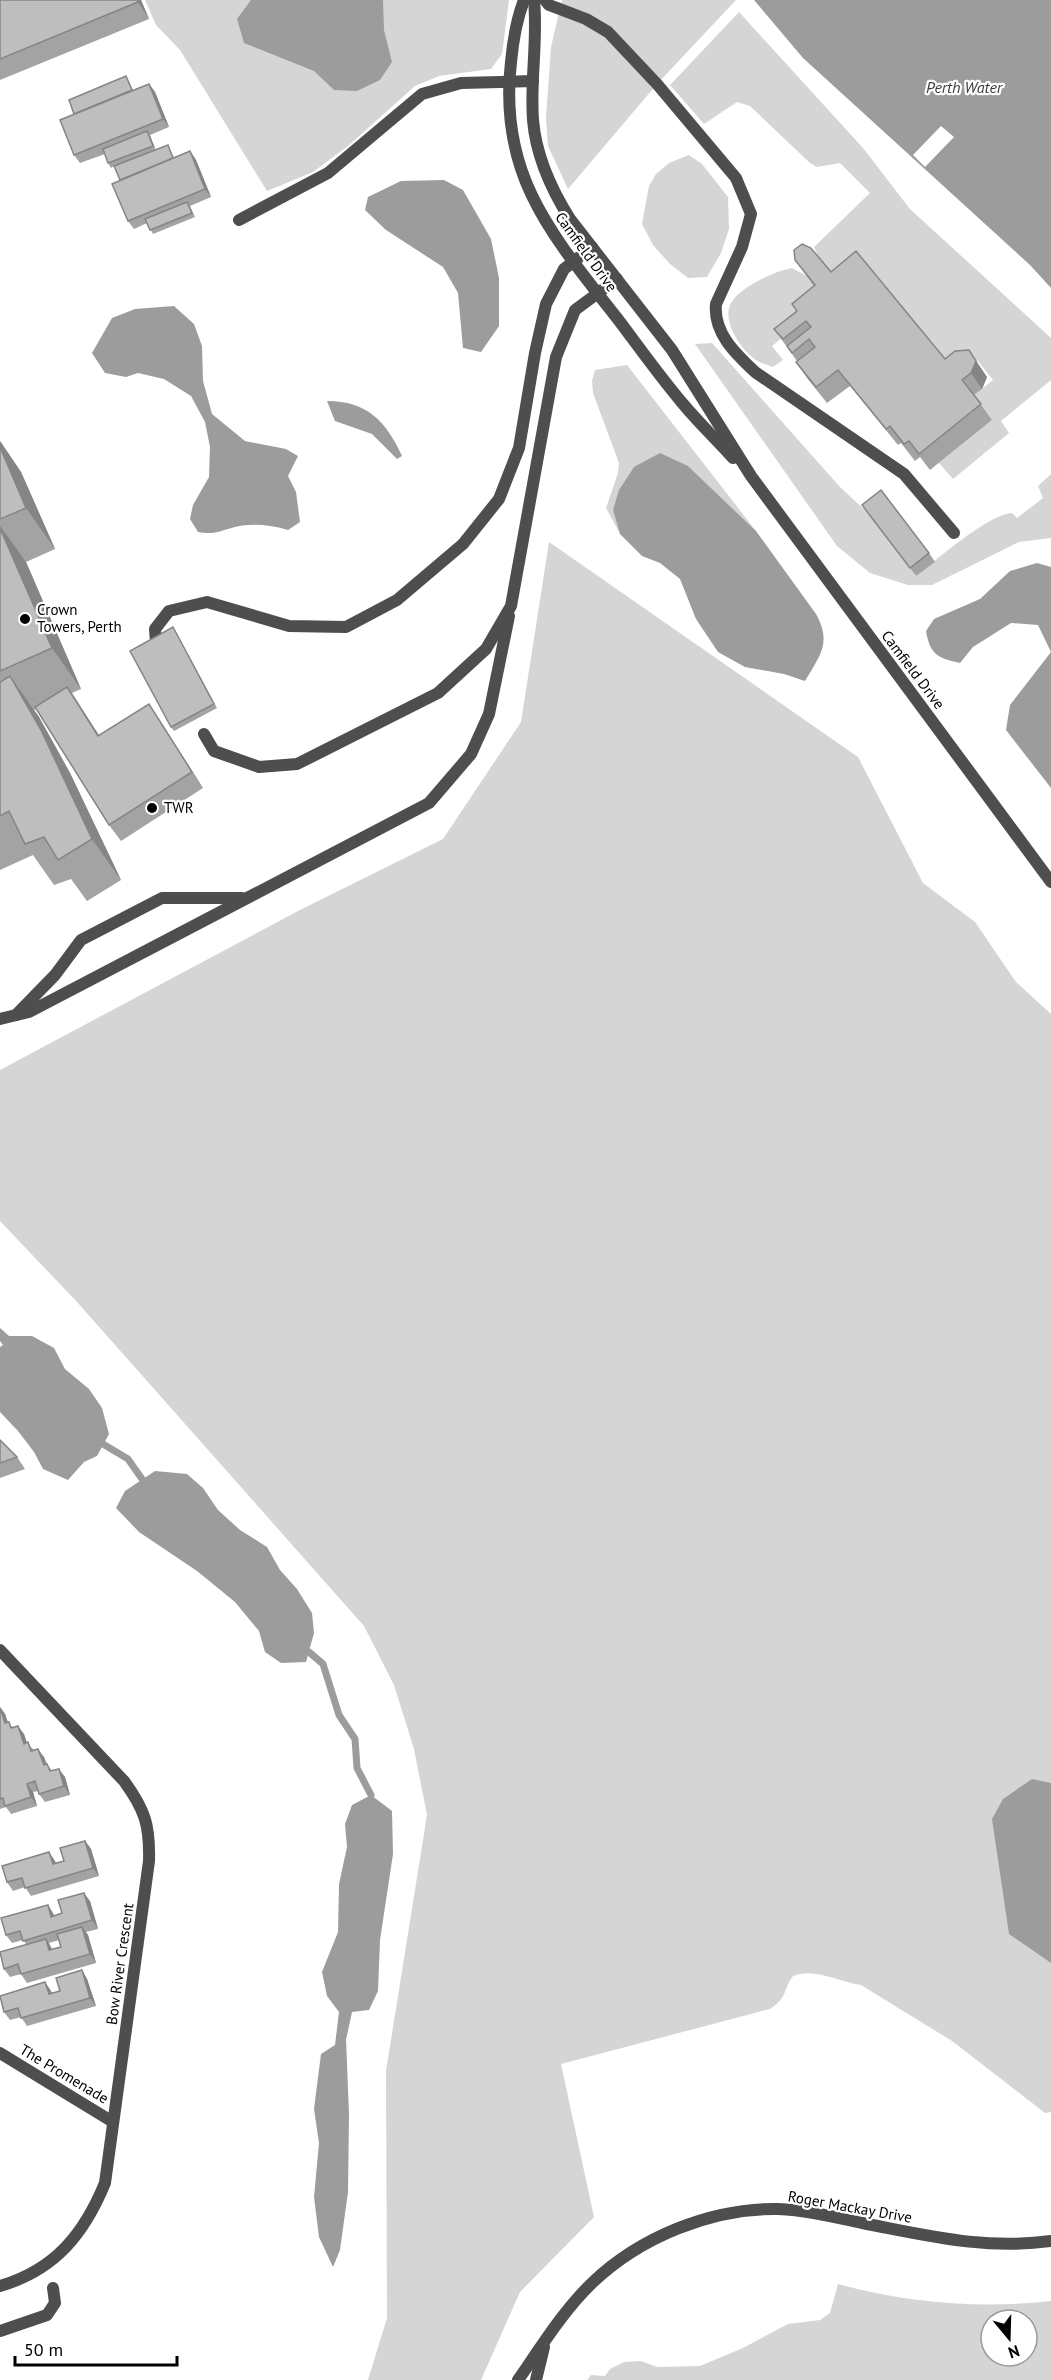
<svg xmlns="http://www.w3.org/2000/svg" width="1051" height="2380" font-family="'PT Sans',sans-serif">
  <rect width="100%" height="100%" fill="#fff"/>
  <!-- green -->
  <g fill="#d5d5d5" fill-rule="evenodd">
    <polygon points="145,0 509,0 502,54 491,69 439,76 415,86 348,146 313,172 267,191 180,50 156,25"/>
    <polygon points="562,0 736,0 657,84 568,189 548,146 546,118 551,47"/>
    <polygon points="739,12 863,148 910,209 1051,338 1051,380 1001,421 1009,433 953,479 939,463 992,420 973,396 993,380 977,360 957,375 842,288 822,264 814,247 870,193 840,163 817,167 810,163 750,106 737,102 704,124 670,85"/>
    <polygon points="689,155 702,164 728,197 729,229 721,253 707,277 688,278 670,264 653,245 642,224 649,186 656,174 669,163"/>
    <path d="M792 268 807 276 827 301 772 346 783 360 773 367C768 365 760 363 756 360 741 350 721 321 731 303 740 287 775 271 792 268Z"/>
    <path d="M712 343 840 487 868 513 916 576C936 560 989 514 1012 513L1017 518 1043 498 1038 486 1051 474V538L1019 542 932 585H908L870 573 837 546 695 344Z"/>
    <polygon points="627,365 756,531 688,466 613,510 620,534 606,508 618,473 619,463 593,393 592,381 595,370"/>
    <path d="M549 542 858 757 923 883 975 922 1016 982 1051 1014V2112L1045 2113 952 2041 861 1985C840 1982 813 1967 793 1976 782 1991 789 1996 770 2009L561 2064 594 2217 520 2292 481 2380H368L387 2318 386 2071 427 1815 414 1749 394 1685 364 1626 77 1302 0 1221V1070L300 910 443 839 521 722Z"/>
    <path d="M838 2284C906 2303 981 2309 1051 2301V2380H587L591 2375 605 2376 610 2369 624 2362 641 2361 657 2367 700 2366 743 2348 788 2324 820 2320 830 2313ZM991 2320H1027V2356H991Z"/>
  </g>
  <!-- water -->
  <g fill="#9c9c9c">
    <polygon points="251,0 383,0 384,30 392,62 380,80 357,91 334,90 314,71 244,43 237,19"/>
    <polygon points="754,0 1051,0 1051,288 1030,265 803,58"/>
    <polygon points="444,180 463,190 491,239 499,278 499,326 481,352 463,348 458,293 443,267 386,230 365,210 368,197 401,181"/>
    <path d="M174 306 194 324 202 346 203 381 212 414 245 441 286 449 298 456 288 476 296 492 300 522 288 530C272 525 251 523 235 527 219 531 215 535 198 532L190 519 193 505 209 477 210 447 205 422 191 396 164 379 138 373 126 377 105 373 92 353 112 318 135 309Z"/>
    <path d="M327 401C367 401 386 421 402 456L397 459 372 434 335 421Z"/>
    <path d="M660 453 688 466 756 531 816 614C832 643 820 655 805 681L784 674 745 667 718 652 696 619 680 579 660 563 642 556 620 534 613 510 619 490 634 467Z"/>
    <path d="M1037 563 1051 567V788L1006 730 1010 705 1051 652 1038 625 1011 623 973 647 960 663C938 658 930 655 926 631L934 619 980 599 1010 571Z"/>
    <polygon points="0,1328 9,1336 32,1336 54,1348 65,1369 89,1389 102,1408 109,1434 97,1456 84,1462 68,1480 43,1469 34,1452 18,1431 0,1412 0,1347 3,1345 0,1341"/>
    <polygon points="155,1471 187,1474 203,1488 218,1510 240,1530 267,1547 280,1570 297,1589 312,1613 314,1633 306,1662 281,1663 265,1652 259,1631 235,1602 197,1571 139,1532 116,1508 125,1491"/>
    <polygon points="1032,1779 1051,1783 1051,1963 1009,1934 992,1819 1003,1799"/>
    <polygon points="371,1795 392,1811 393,1854 380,1940 378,1991 369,2010 352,2012 346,2040 349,2114 348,2192 340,2250 333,2267 319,2237 314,2197 319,2143 314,2109 321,2054 335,2045 339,2012 327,1996 322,1972 338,1932 339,1884 347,1847 345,1824 352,1805"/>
  </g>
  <!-- pier -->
  <polygon fill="#fff" points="941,126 954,137 925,167 913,155"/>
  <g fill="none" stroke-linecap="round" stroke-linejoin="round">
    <!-- stream -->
    <g stroke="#9c9c9c" stroke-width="7">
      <polyline points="103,1444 128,1459 142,1479"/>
      <polyline points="309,1652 323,1664 339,1715 355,1739 357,1768 371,1795"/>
    </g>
    <!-- service -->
    <g stroke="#4e4e4e" stroke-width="12">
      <path d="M545 0 549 5 586 19 608 32 657 84 736 178 751 214 742 247 716 304C713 333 736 354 755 372L904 474 954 533"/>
      <polyline points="239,220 328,173 422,94 461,83 533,81"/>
      <polyline points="156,642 155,629 169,611 207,602 289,626 346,627 397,600 463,544 499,499 519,448 535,353 546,304 564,269 592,247"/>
      <polyline points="204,734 214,751 259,767 297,764 438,693 486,649 511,606 556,357 575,310 617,279"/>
      <polyline points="16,1015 55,975 81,940 162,898 242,898"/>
      <polyline points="0,1019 29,1012 429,803 471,754 489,714 509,616"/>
      <polyline points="0,2331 47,2315 55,2303 53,2288"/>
    </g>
    <!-- minor -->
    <g stroke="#4e4e4e" stroke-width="12">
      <path d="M524 0C516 21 513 40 511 62 498 175 552 235 617 318 639 347 660 377 684 405 699 423 717 440 733 458"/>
      <path d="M534 0C538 40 530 80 533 120 536 156 551 189 570 219L672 350 751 476 1051 882"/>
      <path d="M0 1650 124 1781C145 1810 150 1825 149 1861L105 2183C84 2234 55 2270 0 2286"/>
      <polyline points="0,2053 113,2122"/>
      <path d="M518 2380C541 2347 563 2311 592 2283 640 2237 711 2208 778 2209 808 2210 838 2218 867 2224 930 2236 986 2250 1051 2241"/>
      <polyline points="536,2380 544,2347"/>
    </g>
  </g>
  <!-- wall -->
  <g fill="#a3a3a3" fill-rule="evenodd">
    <polygon points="0,0 141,0 149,19 0,80"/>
    <polygon points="126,76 133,90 149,84 155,92 169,127 150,135 155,150 168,145 174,158 190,151 196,160 211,197 190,206 195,217 153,234 147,223 134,229 128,221 120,180 114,166 111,168 108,163 105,154 80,163 74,155 74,114"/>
    <polygon points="795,260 831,272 945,359 987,377 982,389 974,395 992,420 930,470 920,457 915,461 901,443 898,445 850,386 827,403 807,378 796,362 797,361 774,329 797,311 792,304 814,286"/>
    <polygon points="0,441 21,472 55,549 26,562 81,689 72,693 99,736 160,721 203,788 121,841 109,825 36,709 34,710 39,717 70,773 121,880 87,901 71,879 54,885 33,855 0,870"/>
    <polygon points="862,505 929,553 935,562 916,576"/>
    <polygon points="176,632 217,708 174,731 171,727"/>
    <polygon points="0,1440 17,1457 25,1469 0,1478"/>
    <polygon points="0,1707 5,1714 8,1722 13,1728 24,1734 27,1743 34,1750 44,1757 47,1764 52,1771 65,1777 70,1795 45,1802 39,1794 38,1791 33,1792 37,1806 11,1814 6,1807 0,1809"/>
    <polygon points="85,1841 91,1849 99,1876 31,1896 25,1887 13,1891 7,1882 55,1861 56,1863 64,1861"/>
    <path d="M90 1901 98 1929 86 1932 88 1935 96 1963 27 1983 21 1974 10 1977 4 1969 26 1944 23 1940 12 1943 6 1935 53 1913 54 1916 62 1913ZM59 1940 61 1947 52 1950 49 1943Z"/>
    <polygon points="82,1970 87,1979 96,2006 27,2026 21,2017 10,2020 4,2012 45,1982 52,1993 60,1991"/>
  </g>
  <!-- shaded-wall -->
  <g fill="#858585">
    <polygon points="137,0 141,0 149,19 138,2"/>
    <polygon points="149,84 155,92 169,127 163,119"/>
    <polygon points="147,131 150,136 156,150 153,146"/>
    <polygon points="190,151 196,160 211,197 205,189"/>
    <polygon points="969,350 987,377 982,389 971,373"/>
    <polygon points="0,441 21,472 55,549 26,508 0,447"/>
    <polygon points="0,526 26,562 81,689 52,648 0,528"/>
    <polygon points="10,676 39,717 70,773 121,880 92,839"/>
    <polygon points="67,687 78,703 110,752 98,736"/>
    <polygon points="149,704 160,721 203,788 192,772"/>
    <polygon points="0,1707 5,1714 10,1732 5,1723"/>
    <polygon points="18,1726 24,1734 30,1752 24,1744"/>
    <polygon points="38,1749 44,1757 49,1774 44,1765"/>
    <polygon points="59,1769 65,1777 70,1795 64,1786"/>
    <polygon points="27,1784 33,1792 37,1806 31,1797"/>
    <polygon points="85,1841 91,1849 99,1876 93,1868"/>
    <polygon points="49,1852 55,1861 59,1873 53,1864"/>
    <polygon points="84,1893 90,1901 98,1929 92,1920"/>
    <polygon points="48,1905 53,1913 57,1925 51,1917"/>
    <polygon points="82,1927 88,1935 96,1963 90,1954"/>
    <polygon points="46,1939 51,1947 55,1959 49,1950"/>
    <polygon points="82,1970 87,1979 96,2006 90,1998"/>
    <polygon points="45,1982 51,1991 55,2003 49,1994"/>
  </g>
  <!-- building -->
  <g fill="#bebebe" stroke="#858585" stroke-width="1.5">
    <polygon points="0,0 137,0 138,2 0,59"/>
    <polygon points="126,76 132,90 74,114 69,100"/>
    <polygon points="149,84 163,119 74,155 60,120"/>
    <polygon points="147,131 153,146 108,163 103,149"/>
    <polygon points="168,145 173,158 120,180 114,166"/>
    <polygon points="190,151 205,189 128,221 112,184"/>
    <polygon points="187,202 192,213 150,230 145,219"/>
    <polygon points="802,244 811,248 831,272 856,251 945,359 955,351 969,350 976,361 971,373 962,380 981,404 919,454 909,441 904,444 890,426 886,429 838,370 816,387 796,362 815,347 809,339 792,353 787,346 811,327 806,321 783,339 774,329 797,311 792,304 815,285 795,260 794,250"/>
    <polygon points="0,447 26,508 0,519"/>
    <polygon points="881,490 929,553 910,568 862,505"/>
    <polygon points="0,528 52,648 0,671"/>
    <polygon points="173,627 214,704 171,727 130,651"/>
    <polygon points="10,676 42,732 92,839 58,860 44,837 25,844 9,811 0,816 0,682"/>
    <polygon points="67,687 98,736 149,704 192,772 109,825 35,707"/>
    <polygon points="0,1440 17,1457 0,1463"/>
    <polygon points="0,1708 5,1723 9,1722 11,1728 18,1726 24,1744 28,1742 31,1751 38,1749 44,1765 47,1764 50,1771 59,1769 64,1786 39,1794 35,1781 27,1784 31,1797 5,1806 3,1798 0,1799"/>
    <polygon points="85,1841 93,1868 25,1888 22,1878 7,1882 2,1866 49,1852 53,1864 64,1861 60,1848"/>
    <polygon points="84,1893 92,1920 23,1941 20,1931 6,1935 1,1918 48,1905 51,1917 62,1913 58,1900"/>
    <polygon points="82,1927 90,1954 21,1974 18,1964 4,1969 0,1952 46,1939 49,1950 61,1947 57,1934"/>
    <polygon points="82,1970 90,1998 21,2018 18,2008 4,2012 0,1996 45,1982 49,1994 60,1991 56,1978"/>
  </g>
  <!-- markers -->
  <g fill="#000" stroke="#fff" stroke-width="2">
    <circle cx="25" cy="619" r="6"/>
    <circle cx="152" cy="808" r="6"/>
  </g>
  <g text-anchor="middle" stroke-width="4.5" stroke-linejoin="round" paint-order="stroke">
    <!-- street labels -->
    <g font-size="15" fill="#000" stroke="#fff">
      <text transform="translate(586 252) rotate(54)" y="5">Camfield Drive</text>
      <text transform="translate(913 670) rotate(53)" y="5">Camfield Drive</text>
      <text transform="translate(120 1964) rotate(-82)" y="5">Bow River Crescent</text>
      <text transform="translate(64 2074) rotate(31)" y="5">The Promenade</text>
      <text transform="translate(850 2207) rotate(10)" y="5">Roger Mackay Drive</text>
    </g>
    <!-- poi labels -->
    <g font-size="15" fill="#000" stroke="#fff" text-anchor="start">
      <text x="37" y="615">Crown<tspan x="37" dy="17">Towers, Perth</tspan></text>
      <text x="164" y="813">TWR</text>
    </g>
    <!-- water labels -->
    <g font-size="16" font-style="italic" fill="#3d3d3d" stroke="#fff">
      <text x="964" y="93">Perth Water</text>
    </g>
  </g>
  <!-- north arrow -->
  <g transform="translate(1009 2338) rotate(161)"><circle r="28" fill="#ffffff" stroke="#999999" stroke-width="1.5"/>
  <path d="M0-4.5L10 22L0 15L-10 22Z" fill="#000000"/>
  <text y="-9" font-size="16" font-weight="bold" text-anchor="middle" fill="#000000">N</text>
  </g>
  <!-- scale -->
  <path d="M15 2356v9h162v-9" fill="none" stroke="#000000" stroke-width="3"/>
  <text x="24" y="2356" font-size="18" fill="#000000" stroke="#ffffff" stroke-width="4.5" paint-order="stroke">50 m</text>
</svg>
